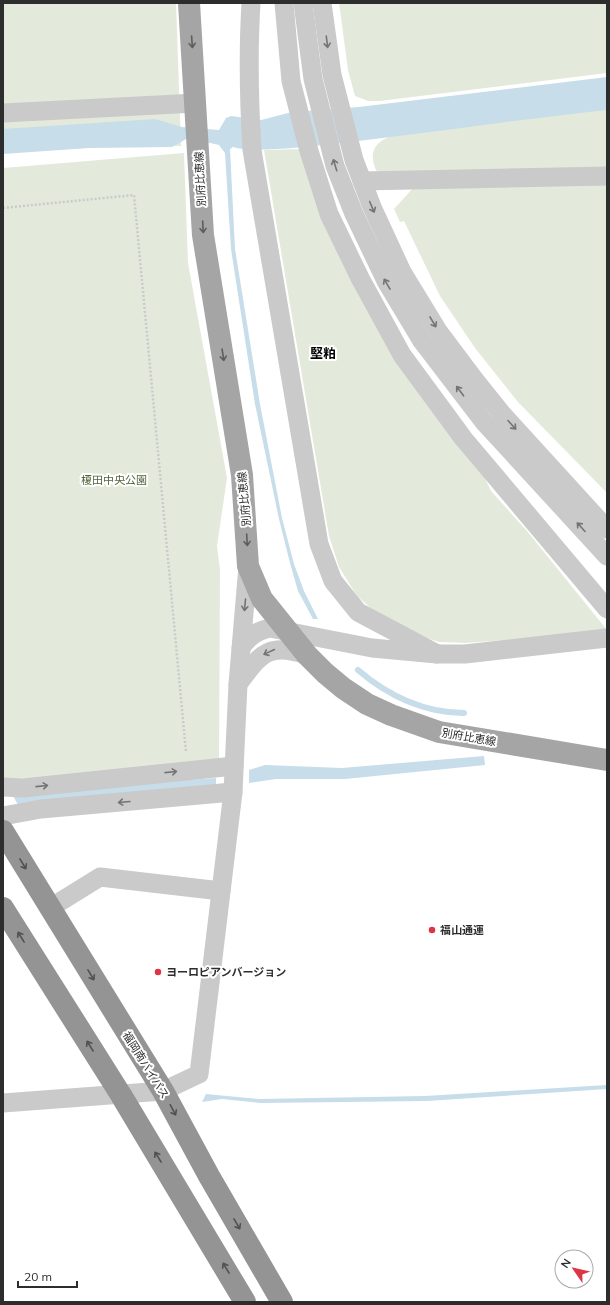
<svg xmlns="http://www.w3.org/2000/svg" width="610" height="1305" font-family="Mulish,'Noto Sans JP',sans-serif">
  <rect width="100%" height="100%" fill="#fff"/>
  <!-- green -->
  <g fill="#e3eadb">
    <polygon points="3,3 176,3 181,146 3,142"/>
    <polygon points="339,3 607,3 607,73 380,101 368,101 355,96 348,70"/>
    <path d="M607 109V173L377 172C367 151 375 142 395 134Z"/>
    <polygon points="303,149 331,232 479,465 491,491 527,531 607,630 601,632 466,643 439,642 427,638 375,612 357,596 339,567 329,536 264,150"/>
    <polygon points="184,153 188,263 227,478 217,546 220,570 219,762 207,767 3,780 3,168"/>
    <polygon points="607,183 607,493 518,402 475,348 440,296 404,221 400,222 394,209 413,188"/>
  </g>
  <!-- water -->
  <g fill="#c7dde9">
    <path d="M607 77V110C512 120 418 135 324 145 303 147 251 153 233 147L230 149 235 249 260 404 282 518 294 564 304 591 318 619H313L298 591 290 563 279 519 255 404 231 249 225 153 219 145 188 138 172 147 89 148 3 154V129L155 119 182 127 219 130 226 118 231 116 261 120 292 112 359 107Z"/>
    <polygon points="484,756 485,765 345,779 276,779 249,783 249,770 265,765 342,768"/>
    <polygon points="216,778 216,786 19,807 3,791 22,791"/>
    <polygon points="607,1085 607,1089 427,1101 260,1103 222,1099 202,1102 206,1094 260,1099 425,1096"/>
  </g>
  <!-- pier -->
  <polygon fill="#fff" points="10,790 19,807 3,808 3,791"/>
  <g fill="none" stroke-linecap="round" stroke-linejoin="round">
    <!-- stream -->
    <path stroke="#c7dde9" stroke-width="6" d="M358 670C388 696 425 713 464 713"/>
    <!-- path -->
    <polyline stroke="#cacaca" stroke-width="2.5" stroke-dasharray="2 2" stroke-linecap="butt" points="3,208 134,195 186,752"/>
    <!-- minor -->
    <g stroke="#cacaca" stroke-width="19">
      <path d="M251 3C248 52 249 101 252 150L319 544 333 581 358 612 437 654"/>
      <polyline points="284,3 291,81 309,151 329,214 360,278 402,355 463,438 607,609"/>
      <polyline points="303,3 313,79 335,166 354,214 386,281 422,341 484,422 607,556"/>
      <polyline points="322,3 332,75 354,160 372,207 402,272 438,331 474,379 502,414 607,529"/>
      <polyline points="3,113 196,103"/>
      <polyline points="362,181 607,176"/>
      <path d="M241 648C249 636 257 631 270 628L372 648 437 654H465L607 638"/>
      <path d="M238 684C261 654 267 642 307 655"/>
      <polyline points="3,787 23,788 234,766"/>
      <polyline points="3,816 41,809 233,792"/>
      <polyline points="50,908 100,877 221,891"/>
      <polyline points="3,1103 163,1091 199,1074 233,792 238,684 248,566"/>
    </g>
    <!-- major -->
    <polyline stroke="#a5a5a5" stroke-width="22" points="189,3 203,235 242,475 248,566 262,599 307,655 325,673 343,688 367,704 391,715 439,732 607,760"/>
    <!-- highway -->
    <g stroke="#949494" stroke-width="22">
      <polyline points="3,831 163,1091 209,1176 282,1302"/>
      <polyline points="3,908 121,1095 245,1302"/>
    </g>
  </g>
  <!-- one-way arrows -->
  <defs><path id="oneway-shaft" d="M-6 0H5M1.5-3L5.5 0L1.5 3" fill="none" stroke-width="1.6" stroke-linecap="round" stroke-linejoin="round"/></defs>
  <g stroke="#5d5d5d">
    <use href="#oneway-shaft" transform="translate(192 42) rotate(86)"/>
    <use href="#oneway-shaft" transform="translate(203 227) rotate(87)"/>
    <use href="#oneway-shaft" transform="translate(223 355) rotate(81)"/>
    <use href="#oneway-shaft" transform="translate(247 540) rotate(87)"/>
  </g>
  <g stroke="#747474">
    <use href="#oneway-shaft" transform="translate(327 42) rotate(83)"/>
    <use href="#oneway-shaft" transform="translate(335 165) rotate(-107)"/>
    <use href="#oneway-shaft" transform="translate(372 207) rotate(67)"/>
    <use href="#oneway-shaft" transform="translate(387 284) rotate(-120)"/>
    <use href="#oneway-shaft" transform="translate(433 322) rotate(59)"/>
    <use href="#oneway-shaft" transform="translate(460 391) rotate(-127)"/>
    <use href="#oneway-shaft" transform="translate(512 425) rotate(48)"/>
    <use href="#oneway-shaft" transform="translate(581 527) rotate(-132)"/>
    <use href="#oneway-shaft" transform="translate(245 605) rotate(95)"/>
    <use href="#oneway-shaft" transform="translate(269 652) rotate(155)"/>
    <use href="#oneway-shaft" transform="translate(171 772) rotate(-6)"/>
    <use href="#oneway-shaft" transform="translate(42 786) rotate(-6)"/>
    <use href="#oneway-shaft" transform="translate(124 802) rotate(175)"/>
  </g>
  <g stroke="#515151">
    <use href="#oneway-shaft" transform="translate(23 864) rotate(59)"/>
    <use href="#oneway-shaft" transform="translate(21 937) rotate(-122)"/>
    <use href="#oneway-shaft" transform="translate(91 975) rotate(59)"/>
    <use href="#oneway-shaft" transform="translate(90 1046) rotate(-122)"/>
    <use href="#oneway-shaft" transform="translate(173 1110) rotate(62)"/>
    <use href="#oneway-shaft" transform="translate(158 1157) rotate(-122)"/>
    <use href="#oneway-shaft" transform="translate(237 1224) rotate(60)"/>
    <use href="#oneway-shaft" transform="translate(226 1268) rotate(-121)"/>
  </g>
  <!-- markers -->
  <g fill="#dd3546" stroke="#fff" stroke-width="1.5">
    <circle cx="432" cy="930" r="4"/>
    <circle cx="158" cy="972" r="4"/>
  </g>
  <g text-anchor="middle" stroke-width="4" stroke-linejoin="round" paint-order="stroke">
    <!-- street labels -->
    <g font-size="11" fill="#2d2d2d" stroke="#fff">
      <text transform="translate(200 179) rotate(-93)" y="4">別府比恵線</text>
      <text transform="translate(244 499) rotate(-95)" y="4">別府比恵線</text>
      <text transform="translate(469 737) rotate(10)" y="4">別府比恵線</text>
      <text transform="translate(146 1065) rotate(58)" y="4">福岡南バイパス</text>
    </g>
    <!-- park labels -->
    <g font-size="11" fill="#51663c" stroke="#fff">
      <text x="114" y="484">榎田中央公園</text>
    </g>
    <!-- poi labels -->
    <g font-size="11" font-weight="bold" fill="#2d2d2d" stroke="#fff" text-anchor="start">
      <text x="440" y="934">福山通運</text>
      <text x="166" y="976">ヨーロピアンバージョン</text>
    </g>
    <!-- quarter labels -->
    <g font-size="13" font-weight="bold" fill="#000" stroke="#fff">
      <text x="323" y="358">堅粕</text>
    </g>
  </g>
  <!-- border -->
  <rect width="610" height="1305" fill="none" stroke="#2d2d2d" stroke-width="8"/>
  <!-- north arrow -->
  <g transform="translate(574 1269) rotate(304)"><circle r="19" fill="#ffffff" stroke="#ababab"/>
  <path d="M0-3L7 15L0 10L-7 15Z" fill="#dd3546"/>
  <text y="-6" font-size="11" font-weight="bold" text-anchor="middle" fill="#2d2d2d">N</text>
  </g>
  <!-- scale -->
  <path d="M18 1281v6h59v-6" fill="none" stroke="#2d2d2d" stroke-width="2"/>
  <text x="24" y="1281" font-size="12" fill="#2d2d2d" stroke="#ffffff" stroke-width="3" paint-order="stroke">20 m</text>
</svg>
